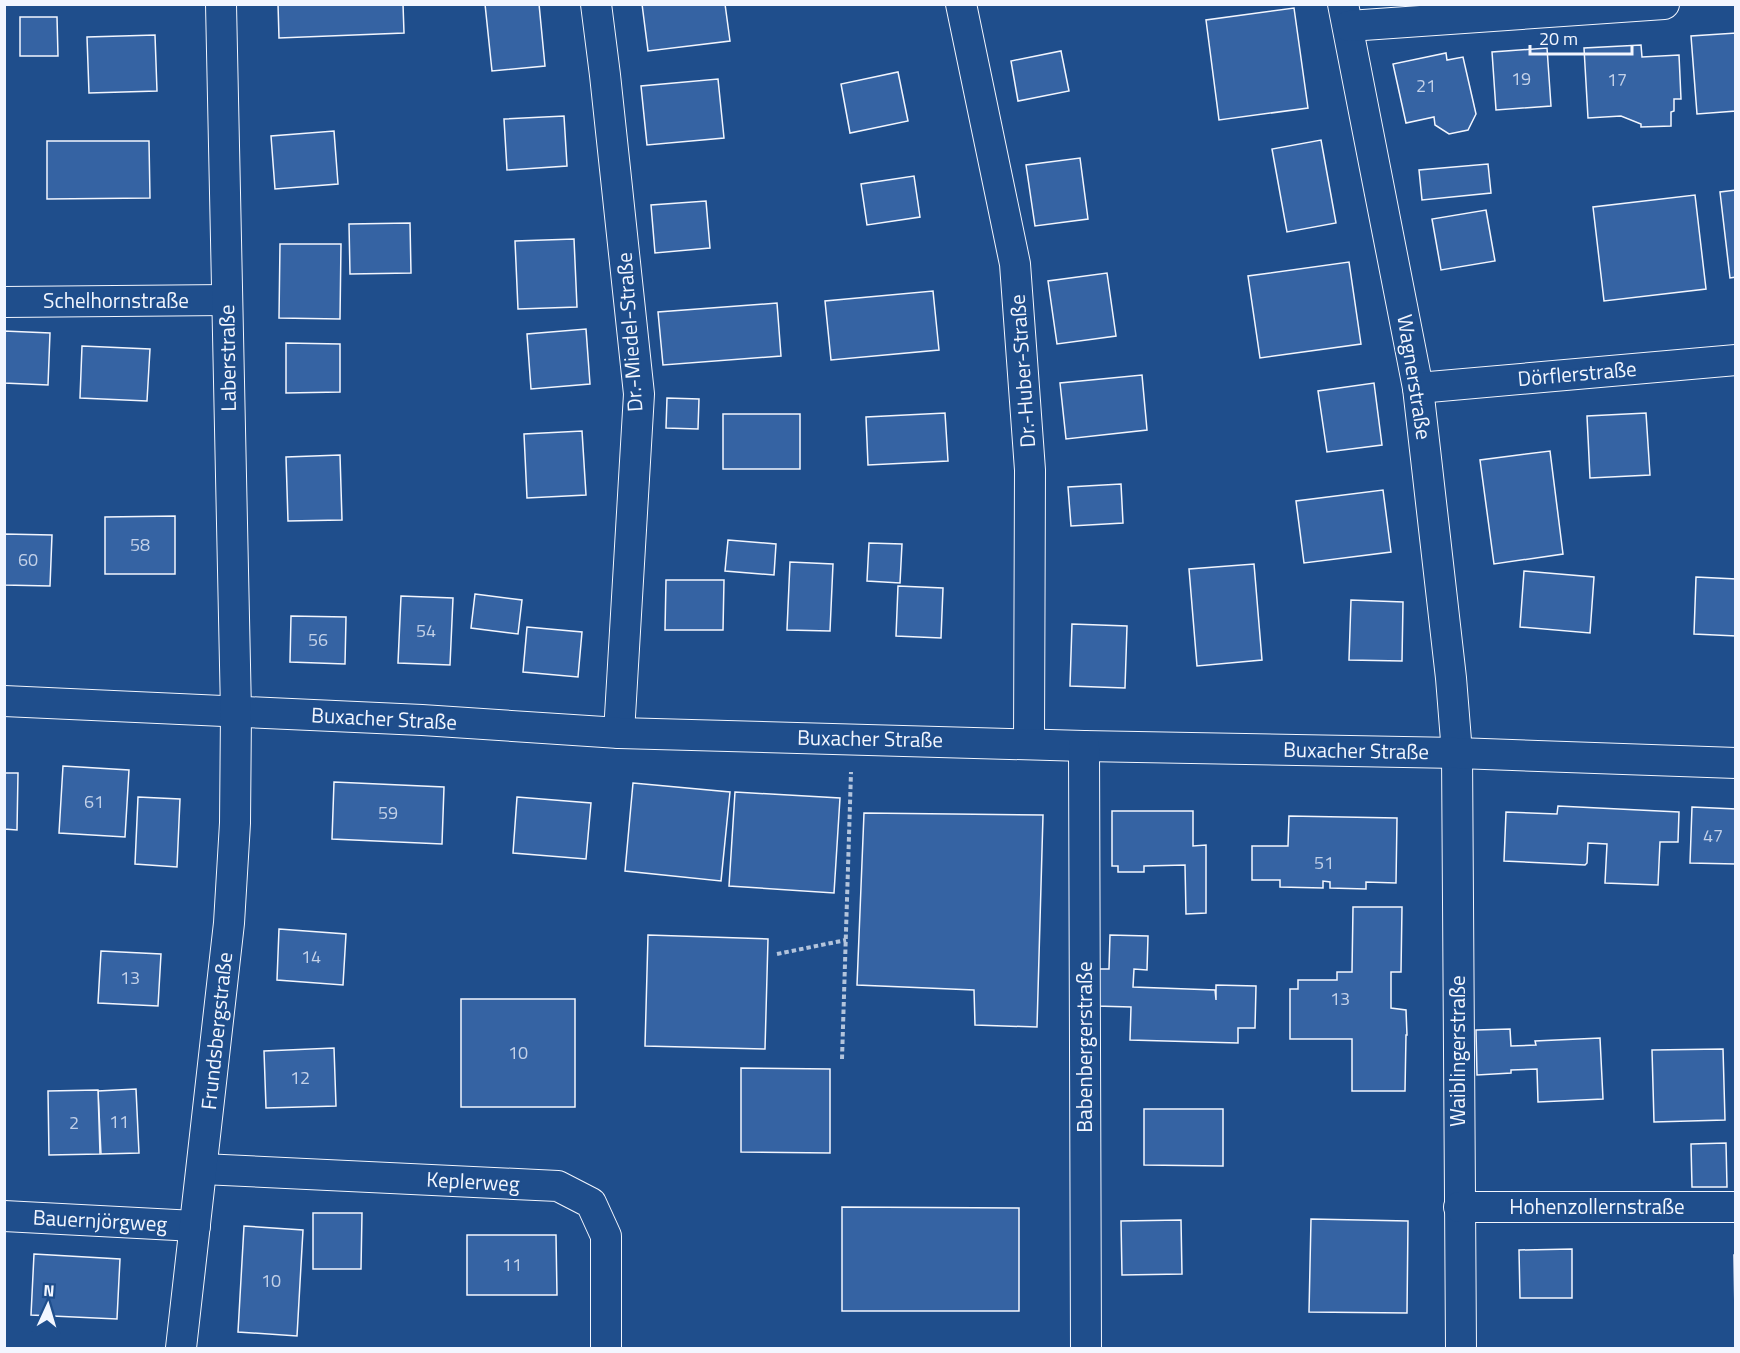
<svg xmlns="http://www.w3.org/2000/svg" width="1740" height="1353" font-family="'Titillium Web',sans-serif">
  <rect width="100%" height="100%" fill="#1f4e8c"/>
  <!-- building -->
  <g fill="#3563a3" stroke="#f2f6ff" stroke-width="1.5">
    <polygon points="278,4 403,4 404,33 279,38"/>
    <polygon points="485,4 539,4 545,66 492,71"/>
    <polygon points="642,4 725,4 730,41 648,51"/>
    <polygon points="1294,8 1308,108 1219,120 1206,20"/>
    <polygon points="20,17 57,17 58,56 20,56"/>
    <polygon points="1736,33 1736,111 1697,114 1691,36"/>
    <polygon points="155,35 157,91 89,93 87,37"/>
    <polygon points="1641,45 1642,57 1679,55 1681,99 1674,99 1674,111 1671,112 1671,126 1641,127 1641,124 1621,116 1588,118 1584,48"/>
    <polygon points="1547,48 1551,106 1496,110 1492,52"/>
    <polygon points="1061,51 1069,91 1018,101 1011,61"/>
    <polygon points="1446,53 1447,60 1463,57 1476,114 1468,130 1449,134 1435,125 1434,117 1406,123 1393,64"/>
    <polygon points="898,72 908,121 850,133 841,84"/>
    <polygon points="718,79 724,138 647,145 641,86"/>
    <polygon points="564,116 567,166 507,170 504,119"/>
    <polygon points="334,131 338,184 275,189 271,136"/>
    <polygon points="1321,140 1336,223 1287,232 1272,149"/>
    <polygon points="47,141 149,141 150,198 47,199"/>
    <polygon points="1080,158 1088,219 1035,226 1026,165"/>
    <polygon points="1488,164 1491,193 1422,200 1419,170"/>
    <polygon points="914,176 920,217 867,225 861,184"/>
    <polygon points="1736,190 1736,277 1730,278 1720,192"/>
    <polygon points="1695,195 1706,289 1604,301 1593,207"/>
    <polygon points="706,201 710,248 655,253 651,205"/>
    <polygon points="1486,210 1495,261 1441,270 1432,219"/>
    <polygon points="410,223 411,273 350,274 349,224"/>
    <polygon points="574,239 577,307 518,309 515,241"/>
    <polygon points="280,244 341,244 340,319 279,318"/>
    <polygon points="1349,262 1361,344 1260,358 1248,276"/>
    <polygon points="1107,273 1116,336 1057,344 1048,281"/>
    <polygon points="933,291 939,350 831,360 825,301"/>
    <polygon points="777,303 781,356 663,365 658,312"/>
    <polygon points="586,329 590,384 531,389 527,334"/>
    <polygon points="4,331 50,333 48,385 4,383"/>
    <polygon points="286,343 340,344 340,392 286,393"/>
    <polygon points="82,346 150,349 147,401 80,398"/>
    <polygon points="1142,375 1147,430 1066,439 1060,383"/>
    <polygon points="1374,383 1382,445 1327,452 1318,391"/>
    <polygon points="667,398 699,399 698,429 666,428"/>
    <polygon points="945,413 948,461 868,465 866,417"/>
    <polygon points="1646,413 1650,475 1590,478 1587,416"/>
    <rect x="723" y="414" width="77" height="55"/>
    <polygon points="582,431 586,495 527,498 524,434"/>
    <polygon points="1550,451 1563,554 1494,564 1480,460"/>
    <polygon points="340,455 342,520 288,521 286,457"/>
    <polygon points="1121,484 1123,523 1071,526 1068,487"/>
    <polygon points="1383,490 1391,552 1304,563 1296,501"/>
    <polygon points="175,516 175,574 105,574 105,517"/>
    <polygon points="4,534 52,535 50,586 4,585"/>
    <polygon points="728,540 776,544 774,575 725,571"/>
    <polygon points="869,543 902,544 900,583 867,581"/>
    <polygon points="790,562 833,564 830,631 787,630"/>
    <polygon points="1254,564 1262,660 1197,666 1189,569"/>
    <polygon points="1524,571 1594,577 1590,633 1520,627"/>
    <polygon points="1696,577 1736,579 1736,636 1694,634"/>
    <polygon points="666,580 724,580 723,630 665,630"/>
    <polygon points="898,586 943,588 941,638 896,636"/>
    <polygon points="475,594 522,600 518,634 471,628"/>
    <polygon points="401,596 453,598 450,665 398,663"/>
    <polygon points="1351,600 1403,602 1402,661 1349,660"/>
    <polygon points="291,616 346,617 345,664 290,662"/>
    <polygon points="1072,624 1127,626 1125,688 1070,686"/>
    <polygon points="527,627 582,632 578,677 523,672"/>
    <polygon points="63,766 129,770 125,837 59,833"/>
    <polygon points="4,773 18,773 17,830 4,829"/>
    <polygon points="334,782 444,787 442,844 332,839"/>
    <polygon points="633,783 730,792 721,881 625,871"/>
    <polygon points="735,792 840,798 834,893 729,886"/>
    <polygon points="138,797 180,799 177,867 135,864"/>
    <polygon points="517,797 591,803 586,859 513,853"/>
    <polygon points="1558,806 1679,812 1678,842 1660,842 1658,885 1605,883 1607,844 1588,843 1587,863 1585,865 1504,861 1506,812 1557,814"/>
    <polygon points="1692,807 1736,809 1736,864 1690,863"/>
    <polygon points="1112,811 1193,811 1193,846 1206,845 1206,913 1186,914 1185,865 1144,866 1144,872 1118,872 1118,866 1112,866"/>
    <polygon points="864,813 1043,815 1037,1027 975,1025 974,990 857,985"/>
    <polygon points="1289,816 1397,818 1396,883 1366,882 1366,889 1330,888 1330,882 1323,881 1323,888 1280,887 1280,880 1252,880 1252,846 1288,846"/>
    <polygon points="1353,907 1402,907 1401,972 1391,972 1391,1008 1406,1010 1407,1035 1406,1035 1405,1091 1352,1091 1352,1039 1290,1039 1290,989 1298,989 1298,980 1337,980 1337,972 1352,972"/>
    <polygon points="279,929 346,934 343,985 277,980"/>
    <polygon points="648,935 768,939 765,1049 645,1046"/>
    <polygon points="1110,935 1148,936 1147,970 1134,969 1133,987 1215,990 1216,1000 1216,985 1256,986 1255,1028 1238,1028 1238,1043 1130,1040 1131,1007 1096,1006 1097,969 1109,969"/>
    <polygon points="101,951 161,954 158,1006 98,1003"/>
    <rect x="461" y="999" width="114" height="108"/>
    <polygon points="1510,1029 1511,1046 1536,1045 1535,1041 1600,1038 1603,1099 1538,1102 1537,1069 1511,1070 1511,1073 1477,1075 1476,1030"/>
    <polygon points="334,1048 336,1106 266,1108 264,1051"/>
    <polygon points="1723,1049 1725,1120 1654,1122 1652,1050"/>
    <polygon points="741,1068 830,1069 830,1153 741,1152"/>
    <polygon points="136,1089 139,1153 101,1154 98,1091"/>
    <polygon points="98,1090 100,1154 49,1155 48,1091"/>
    <polygon points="1144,1109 1223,1109 1223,1166 1144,1165"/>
    <polygon points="1726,1143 1727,1187 1692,1187 1691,1144"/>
    <polygon points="842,1207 1019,1208 1019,1311 842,1311"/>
    <polygon points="313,1213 362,1213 361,1269 313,1269"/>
    <polygon points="1311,1219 1408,1221 1407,1313 1309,1312"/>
    <polygon points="1181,1220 1182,1274 1122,1275 1121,1221"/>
    <polygon points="244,1226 303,1230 297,1336 238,1332"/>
    <polygon points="467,1235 556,1235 557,1295 467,1295"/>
    <polygon points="1572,1249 1572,1298 1520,1298 1519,1250"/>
    <polygon points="34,1254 120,1259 117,1319 31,1315"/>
    <polygon points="1734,1255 1736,1255 1735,1315"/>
  </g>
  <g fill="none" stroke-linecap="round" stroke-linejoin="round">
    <!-- minor casing -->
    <g stroke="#f2f6ff" stroke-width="32">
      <g id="minor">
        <polyline points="596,4 605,75 639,394 619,733"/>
        <polyline points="961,4 1015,264 1030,470 1029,743"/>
        <polyline points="1343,4 1418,388 1451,678 1457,753 1461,1348"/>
        <polyline points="1349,26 1664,4"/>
        <polyline points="4,302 227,300"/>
        <polyline points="1418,388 1736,360"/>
        <polyline points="4,701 422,720 619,733 1084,746 1457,753 1736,763"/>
        <polyline points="1084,746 1086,1348"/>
        <polyline points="202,1169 558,1186 591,1203 606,1236 606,1348"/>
        <polyline points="1459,1207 1736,1207"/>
        <polyline points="4,1216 195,1226"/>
        <polyline points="181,1348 229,923 235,823 236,712 221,4"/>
      </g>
    </g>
    <!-- path -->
    <g stroke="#b3c4dc" stroke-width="4" stroke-dasharray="4.5 3" stroke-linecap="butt">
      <polyline points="777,954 846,940"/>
      <polyline points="842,1059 851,772"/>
    </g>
    <!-- minor -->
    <use href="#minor" stroke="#1f4e8c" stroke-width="30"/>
  </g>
  <g text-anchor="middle" stroke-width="4.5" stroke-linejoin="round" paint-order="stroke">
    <!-- number labels -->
    <g font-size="18" fill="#c3d1e8">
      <text x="1521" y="85">19</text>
      <text x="1617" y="86">17</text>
      <text x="1426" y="92">21</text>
      <text x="140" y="551">58</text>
      <text x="28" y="566">60</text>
      <text x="426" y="637">54</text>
      <text x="318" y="646">56</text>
      <text x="94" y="808">61</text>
      <text x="388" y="819">59</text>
      <text x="1713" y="842">47</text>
      <text x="1324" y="869">51</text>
      <text x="311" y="963">14</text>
      <text x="130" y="984">13</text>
      <text x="1340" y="1005">13</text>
      <text x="518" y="1059">10</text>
      <text x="300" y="1084">12</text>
      <text x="119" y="1128">11</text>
      <text x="74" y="1129">2</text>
      <text x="512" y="1271">11</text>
      <text x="271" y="1287">10</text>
    </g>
    <!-- street labels -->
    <g font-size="21" fill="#f2f6ff" stroke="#1f4e8c">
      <text x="116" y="308">Schelhornstraße</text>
      <text transform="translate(630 332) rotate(-94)" y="7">Dr.-Miedel-Straße</text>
      <text transform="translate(228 358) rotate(-91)" y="7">Laberstraße</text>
      <text transform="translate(1023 371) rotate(-94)" y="7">Dr.-Huber-Straße</text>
      <text transform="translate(1577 374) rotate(-5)" y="7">Dörflerstraße</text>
      <text transform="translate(1414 377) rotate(81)" y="7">Wagnerstraße</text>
      <text transform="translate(384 719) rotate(3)" y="7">Buxacher Straße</text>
      <text transform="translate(870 739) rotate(1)" y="7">Buxacher Straße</text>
      <text transform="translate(1356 751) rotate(1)" y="7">Buxacher Straße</text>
      <text transform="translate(217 1031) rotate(-84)" y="7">Frundsbergstraße</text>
      <text transform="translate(1085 1047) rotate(-90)" y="7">Babenbergerstraße</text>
      <text transform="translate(1458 1051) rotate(-90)" y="7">Waiblingerstraße</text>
      <text transform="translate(473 1182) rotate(3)" y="7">Keplerweg</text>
      <text x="1597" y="1214">Hohenzollernstraße</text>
      <text transform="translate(100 1221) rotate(3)" y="7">Bauernjörgweg</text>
    </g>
  </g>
  <!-- border -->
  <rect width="1740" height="1353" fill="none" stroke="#f2f6ff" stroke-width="12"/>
  <!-- north arrow -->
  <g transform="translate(48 1305) rotate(4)" stroke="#1f4e8c" stroke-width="4.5" paint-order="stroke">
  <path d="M0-4.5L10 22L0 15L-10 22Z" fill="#f2f6ff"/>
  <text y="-9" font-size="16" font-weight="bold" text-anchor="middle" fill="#f2f6ff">N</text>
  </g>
  <!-- scale -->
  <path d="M1530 45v9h102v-9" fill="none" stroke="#f2f6ff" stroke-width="3"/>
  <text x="1539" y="45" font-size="18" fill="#f2f6ff" stroke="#1f4e8c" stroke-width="4.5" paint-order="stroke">20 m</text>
</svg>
